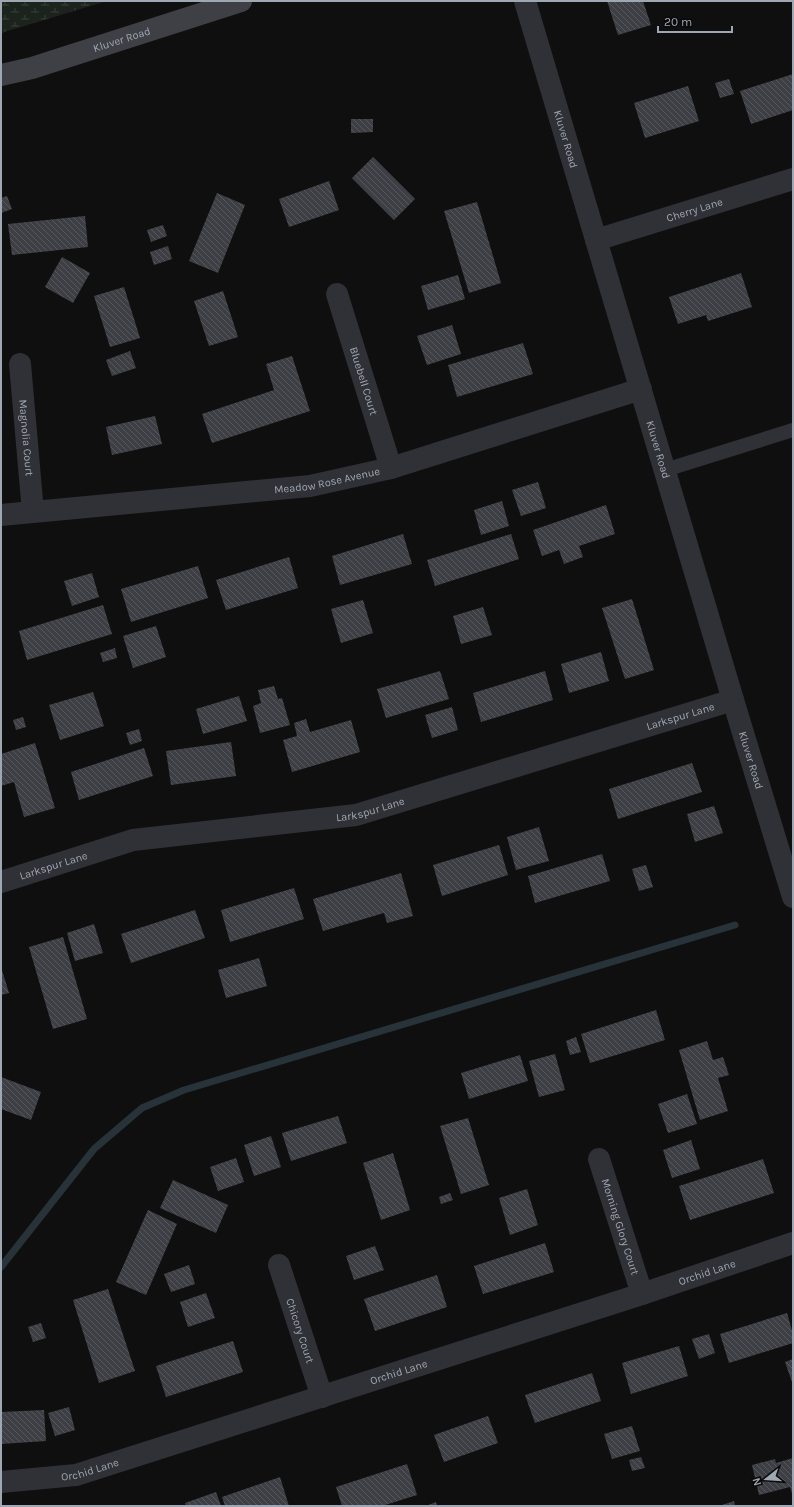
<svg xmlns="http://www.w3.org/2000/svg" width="794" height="1507" font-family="Karla,sans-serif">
  <defs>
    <pattern id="wetland-marsh" width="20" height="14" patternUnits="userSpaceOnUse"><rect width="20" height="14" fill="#1b231c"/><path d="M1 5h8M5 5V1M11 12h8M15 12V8" fill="none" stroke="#39403b"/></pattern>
    <pattern id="building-back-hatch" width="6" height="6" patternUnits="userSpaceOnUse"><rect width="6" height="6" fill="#3e3f44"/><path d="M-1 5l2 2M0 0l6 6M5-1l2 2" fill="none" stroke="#57585d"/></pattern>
  </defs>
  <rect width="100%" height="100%" fill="#0f0f10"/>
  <!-- wetland -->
  <polygon fill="url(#wetland-marsh)" points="1,1 107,1 1,33"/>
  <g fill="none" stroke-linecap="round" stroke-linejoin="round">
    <!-- stream -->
    <polyline stroke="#283339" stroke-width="7" points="1,1267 94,1149 142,1108 184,1090 735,925"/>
  </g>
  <!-- building -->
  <g fill="url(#building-back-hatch)">
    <polygon points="607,1 643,1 651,25 618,35"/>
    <polygon points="793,74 793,110 751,124 740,91"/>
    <polygon points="729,79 734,94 720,98 715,83"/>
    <polygon points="688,86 699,121 645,138 634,103"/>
    <polygon points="351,119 373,119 373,132 351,133"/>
    <polygon points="373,157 415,199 394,220 352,178"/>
    <polygon points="329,181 339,210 289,227 279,199"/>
    <polygon points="217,193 245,205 218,273 189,261"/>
    <polygon points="7,196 12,209 1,213 1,198"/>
    <polygon points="477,202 501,283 469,293 444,211"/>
    <polygon points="85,216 88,247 12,255 8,224"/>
    <polygon points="163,225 167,236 151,242 147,230"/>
    <polygon points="168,246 172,259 154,265 150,252"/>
    <polygon points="62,257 90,273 73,303 45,287"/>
    <polygon points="741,273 752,307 708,321 706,315 678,324 669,297"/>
    <polygon points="458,275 465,299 428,310 421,286"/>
    <polygon points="124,287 140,338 110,347 94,296"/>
    <polygon points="223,291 238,337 209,346 194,301"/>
    <polygon points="452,325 461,354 427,365 417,336"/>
    <polygon points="523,343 533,374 457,397 448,365"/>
    <polygon points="130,351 136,368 112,376 106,360"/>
    <polygon points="292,356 310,411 212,443 202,414 274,390 266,364"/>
    <polygon points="155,416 162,444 112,455 106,427"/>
    <polygon points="538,482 546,508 521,516 512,490"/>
    <polygon points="502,501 509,526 481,535 474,510"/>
    <polygon points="606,505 615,534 579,546 583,557 564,564 559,550 542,556 533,530"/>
    <polygon points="403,534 412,564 340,585 332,556"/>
    <polygon points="511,534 519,559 435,586 427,560"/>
    <polygon points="289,557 298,588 226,610 216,580"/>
    <polygon points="198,566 208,598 131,622 121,589"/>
    <polygon points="92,573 99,597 72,606 64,581"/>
    <polygon points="632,599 654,670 625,679 602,608"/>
    <polygon points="363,600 373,633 341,643 331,609"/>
    <polygon points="103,605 112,634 27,660 19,631"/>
    <polygon points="483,607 492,635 461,644 453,616"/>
    <polygon points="156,626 166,657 133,668 123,636"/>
    <polygon points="115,648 117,658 103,662 100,653"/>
    <polygon points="601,652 609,681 569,693 561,664"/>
    <polygon points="440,671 449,699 386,718 377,689"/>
    <polygon points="545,671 553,700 481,722 473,693"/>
    <polygon points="274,686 278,699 282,698 290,725 260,733 253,706 261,703 258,690"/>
    <polygon points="93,692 104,726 60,740 49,705"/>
    <polygon points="239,696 247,721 203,734 196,709"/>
    <polygon points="452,707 458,730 432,738 425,715"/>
    <polygon points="23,717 26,727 16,730 13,720"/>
    <polygon points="306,719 310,732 351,720 360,752 292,772 283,740 297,736 294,723"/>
    <polygon points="139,729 142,741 130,745 126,733"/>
    <polygon points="231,742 236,776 171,785 166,751"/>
    <polygon points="35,743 55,808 24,817 14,782 1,786 1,754"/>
    <polygon points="144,748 153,776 79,800 71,772"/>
    <polygon points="692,763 702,792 618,819 609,789"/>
    <polygon points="714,806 723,833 695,842 687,814"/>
    <polygon points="539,827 549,861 516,870 507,837"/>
    <polygon points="499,845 508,875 442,896 433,865"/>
    <polygon points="602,854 610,881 535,903 528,876"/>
    <polygon points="646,865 653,887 639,891 632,869"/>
    <polygon points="401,873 413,916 387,923 384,913 323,931 313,899"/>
    <polygon points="294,888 304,919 230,942 221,910"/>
    <polygon points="195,910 205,938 131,963 121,934"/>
    <polygon points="94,924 103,953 75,961 67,933"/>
    <polygon points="63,937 87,1019 53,1029 29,947"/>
    <polygon points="259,958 267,986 226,998 218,970"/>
    <polygon points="1,967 9,993 1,995"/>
    <polygon points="656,1010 665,1040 590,1063 581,1034"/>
    <polygon points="576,1037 581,1052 570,1055 566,1041"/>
    <polygon points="707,1041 713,1060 723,1057 729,1075 718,1078 728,1111 700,1120 679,1050"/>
    <polygon points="555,1054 565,1090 539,1097 529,1061"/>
    <polygon points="520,1055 528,1081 469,1099 461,1073"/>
    <polygon points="1,1077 41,1092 31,1120 1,1109"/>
    <polygon points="687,1094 697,1124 668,1133 658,1104"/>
    <polygon points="338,1116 347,1143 291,1161 282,1133"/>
    <polygon points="468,1118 489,1185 461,1194 440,1126"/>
    <polygon points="271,1136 281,1167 254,1176 244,1145"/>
    <polygon points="691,1140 700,1169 672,1178 663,1150"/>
    <polygon points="393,1153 410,1210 381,1220 363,1163"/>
    <polygon points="236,1158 244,1182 218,1191 210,1167"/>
    <polygon points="763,1159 774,1193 690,1220 679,1186"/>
    <polygon points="173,1180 228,1205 216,1233 160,1208"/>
    <polygon points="527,1189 538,1225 510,1235 499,1198"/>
    <polygon points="450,1193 453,1200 441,1204 439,1197"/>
    <polygon points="148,1210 177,1224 146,1295 116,1282"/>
    <polygon points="545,1243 554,1272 483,1294 474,1266"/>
    <polygon points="375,1246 384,1270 354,1280 346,1256"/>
    <polygon points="189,1265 195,1284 171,1292 164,1274"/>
    <polygon points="437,1275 447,1307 375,1331 364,1299"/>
    <polygon points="108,1289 135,1371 99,1383 73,1300"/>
    <polygon points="206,1293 215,1318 188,1327 180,1302"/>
    <polygon points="787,1313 793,1334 793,1343 729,1363 720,1334"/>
    <polygon points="41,1323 46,1338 33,1342 28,1327"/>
    <polygon points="709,1334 715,1353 699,1359 692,1339"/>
    <polygon points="233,1341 243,1372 166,1397 156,1366"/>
    <polygon points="679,1346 688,1376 631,1394 622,1363"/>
    <polygon points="793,1359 793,1385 785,1362"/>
    <polygon points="592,1373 601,1401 535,1423 525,1395"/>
    <polygon points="69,1407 75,1430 55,1436 48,1413"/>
    <polygon points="44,1410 46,1441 1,1444 1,1412"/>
    <polygon points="488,1416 498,1443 444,1462 434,1435"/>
    <polygon points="632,1426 640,1451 612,1459 604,1434"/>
    <polygon points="641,1457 645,1468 632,1471 629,1460"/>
    <polygon points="793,1458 793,1497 790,1487 759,1495 752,1465 775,1459 776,1463"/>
    <polygon points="407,1464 417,1495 382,1506 342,1506 336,1487"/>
    <polygon points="280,1477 289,1506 225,1506 222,1497"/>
    <polygon points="216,1492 221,1506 186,1506 185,1503"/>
    <polygon points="734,1501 735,1506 719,1506"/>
    <polygon points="436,1502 437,1506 426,1506"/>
  </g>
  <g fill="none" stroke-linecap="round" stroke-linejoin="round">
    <!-- lane -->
    <polyline stroke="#303136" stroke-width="14" points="665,470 793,430"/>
    <!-- street -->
    <g stroke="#303136" stroke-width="22">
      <path id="s1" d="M525 1 733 700 793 897"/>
      <path id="s2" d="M596 240 793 179"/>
      <path id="s3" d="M337 294 391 468"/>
      <path id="s4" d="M20 364 33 512"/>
      <path id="s5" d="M1 515 310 486 391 468 641 389"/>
      <path id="s6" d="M1 882 133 840 356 815 733 700"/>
      <path id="s7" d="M599 1159 642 1294"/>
      <path id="s8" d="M279 1265 322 1397"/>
      <path id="s9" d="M1 1482 76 1475 642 1294 793 1243"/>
    </g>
    <!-- secondary -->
    <path stroke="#3e4046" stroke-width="22" id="s10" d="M1 75 32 68 241 1"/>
  </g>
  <g text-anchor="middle" stroke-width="4" stroke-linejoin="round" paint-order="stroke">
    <!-- street labels -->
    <g font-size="11" fill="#9fa7b2" stroke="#0a0a0b">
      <text dy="4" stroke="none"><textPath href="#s10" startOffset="126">Kluver Road</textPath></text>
      <text dy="4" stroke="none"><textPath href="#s1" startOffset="144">Kluver Road</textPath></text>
      <text dy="4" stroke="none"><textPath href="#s2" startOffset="103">Cherry Lane</textPath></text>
      <text dy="4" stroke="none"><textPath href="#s3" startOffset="91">Bluebell Court</textPath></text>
      <text dy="4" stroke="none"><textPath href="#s4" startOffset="74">Magnolia Court</textPath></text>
      <text dy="4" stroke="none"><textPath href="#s1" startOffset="468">Kluver Road</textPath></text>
      <text dy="4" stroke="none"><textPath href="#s5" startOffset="328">Meadow Rose Avenue</textPath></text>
      <text dy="4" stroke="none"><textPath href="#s6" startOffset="702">Larkspur Lane</textPath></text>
      <text dy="4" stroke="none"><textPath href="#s1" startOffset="792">Kluver Road</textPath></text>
      <text dy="4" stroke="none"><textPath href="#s6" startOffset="378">Larkspur Lane</textPath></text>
      <text dy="4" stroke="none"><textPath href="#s6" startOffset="55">Larkspur Lane</textPath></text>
      <text dy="4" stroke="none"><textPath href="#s7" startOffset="71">Morning Glory Court</textPath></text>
      <text dy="4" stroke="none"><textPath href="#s9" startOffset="738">Orchid Lane</textPath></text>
      <text dy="4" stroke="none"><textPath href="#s8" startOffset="69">Chicory Court</textPath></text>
      <text dy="4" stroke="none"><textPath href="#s9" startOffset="414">Orchid Lane</textPath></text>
      <text dy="4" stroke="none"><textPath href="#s9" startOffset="90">Orchid Lane</textPath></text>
    </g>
  </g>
  <!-- border -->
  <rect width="794" height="1507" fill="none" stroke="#9fa7b2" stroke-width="4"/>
  <!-- north arrow -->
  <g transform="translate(766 1479) rotate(253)" stroke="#0a0a0b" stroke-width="3" paint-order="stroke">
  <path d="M0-3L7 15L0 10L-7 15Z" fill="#9fa7b2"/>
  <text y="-6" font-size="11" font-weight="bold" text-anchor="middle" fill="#9fa7b2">N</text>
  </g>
  <!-- scale -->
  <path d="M658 26v6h74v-6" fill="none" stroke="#9fa7b2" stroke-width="2"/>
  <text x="664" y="26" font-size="12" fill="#9fa7b2" stroke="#0a0a0b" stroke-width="3" paint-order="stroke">20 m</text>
</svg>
